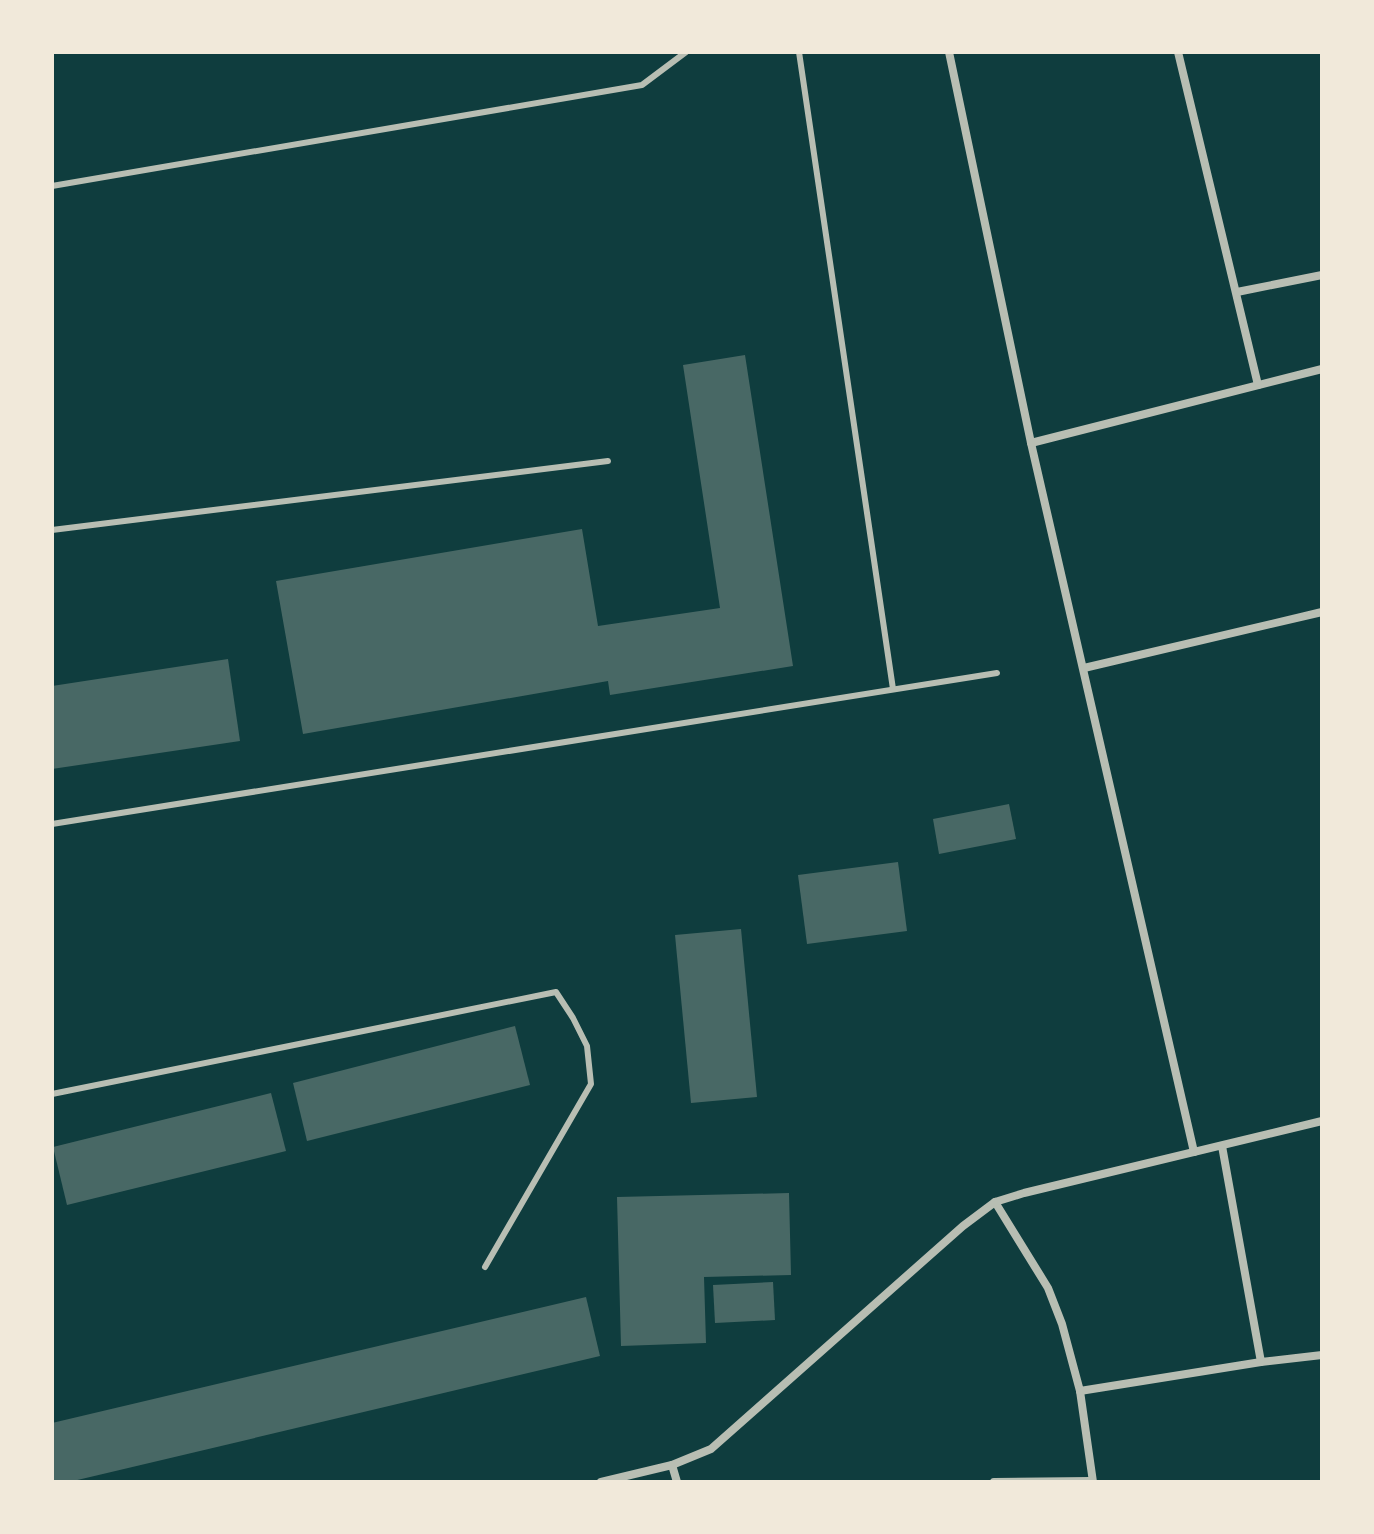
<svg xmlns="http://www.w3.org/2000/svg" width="1374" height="1534" font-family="'Roboto Condensed',sans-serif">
  <rect width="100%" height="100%" fill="#0f3d3e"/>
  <!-- building -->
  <g fill="#486865">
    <polygon points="745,355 793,666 610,695 608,681 303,734 276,581 582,529 598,626 720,608 683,365"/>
    <polygon points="228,659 240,741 52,769 52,686"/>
    <polygon points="1009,804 1016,839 939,854 933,819"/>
    <polygon points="898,862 907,931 807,944 798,875"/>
    <polygon points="741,929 757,1097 691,1103 675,935"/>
    <polygon points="515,1026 530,1085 307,1141 293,1083"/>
    <polygon points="271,1093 286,1151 67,1205 53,1147"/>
    <polygon points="789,1193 791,1275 704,1277 706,1343 621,1346 617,1197"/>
    <polygon points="773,1282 775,1320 715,1323 713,1285"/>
    <polygon points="586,1297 600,1356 69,1482 52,1482 52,1423"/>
  </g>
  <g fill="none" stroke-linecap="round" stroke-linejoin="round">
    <!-- service -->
    <g stroke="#b8beb3" stroke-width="6">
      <polyline points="799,52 893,689"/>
      <polyline points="52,186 642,85 686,52"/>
      <polyline points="52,530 608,461"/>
      <polyline points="52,824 997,673"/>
      <polyline points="52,1094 556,992 573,1018 587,1046 591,1084 485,1267"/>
    </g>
    <!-- minor -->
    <g stroke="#b8beb3" stroke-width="8">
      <polyline points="949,52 1031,443 1194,1152"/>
      <polyline points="1178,52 1258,385"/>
      <polyline points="1237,292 1322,275"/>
      <polyline points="1031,443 1322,369"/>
      <polyline points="1084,668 1322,612"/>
      <polyline points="1222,1146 1261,1362 1322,1355"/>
      <polyline points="995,1202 1048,1288 1062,1324 1080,1391 1093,1482"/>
      <polyline points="1080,1391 1261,1362"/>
      <polyline points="672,1465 677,1482"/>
      <polyline points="601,1482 672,1465 711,1449 963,1226 995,1202 1024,1193 1322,1121"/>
      <polyline points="994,1482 1091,1481"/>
    </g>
  </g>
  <!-- border -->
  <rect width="1374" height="1534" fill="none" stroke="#f1e9da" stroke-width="108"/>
</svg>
